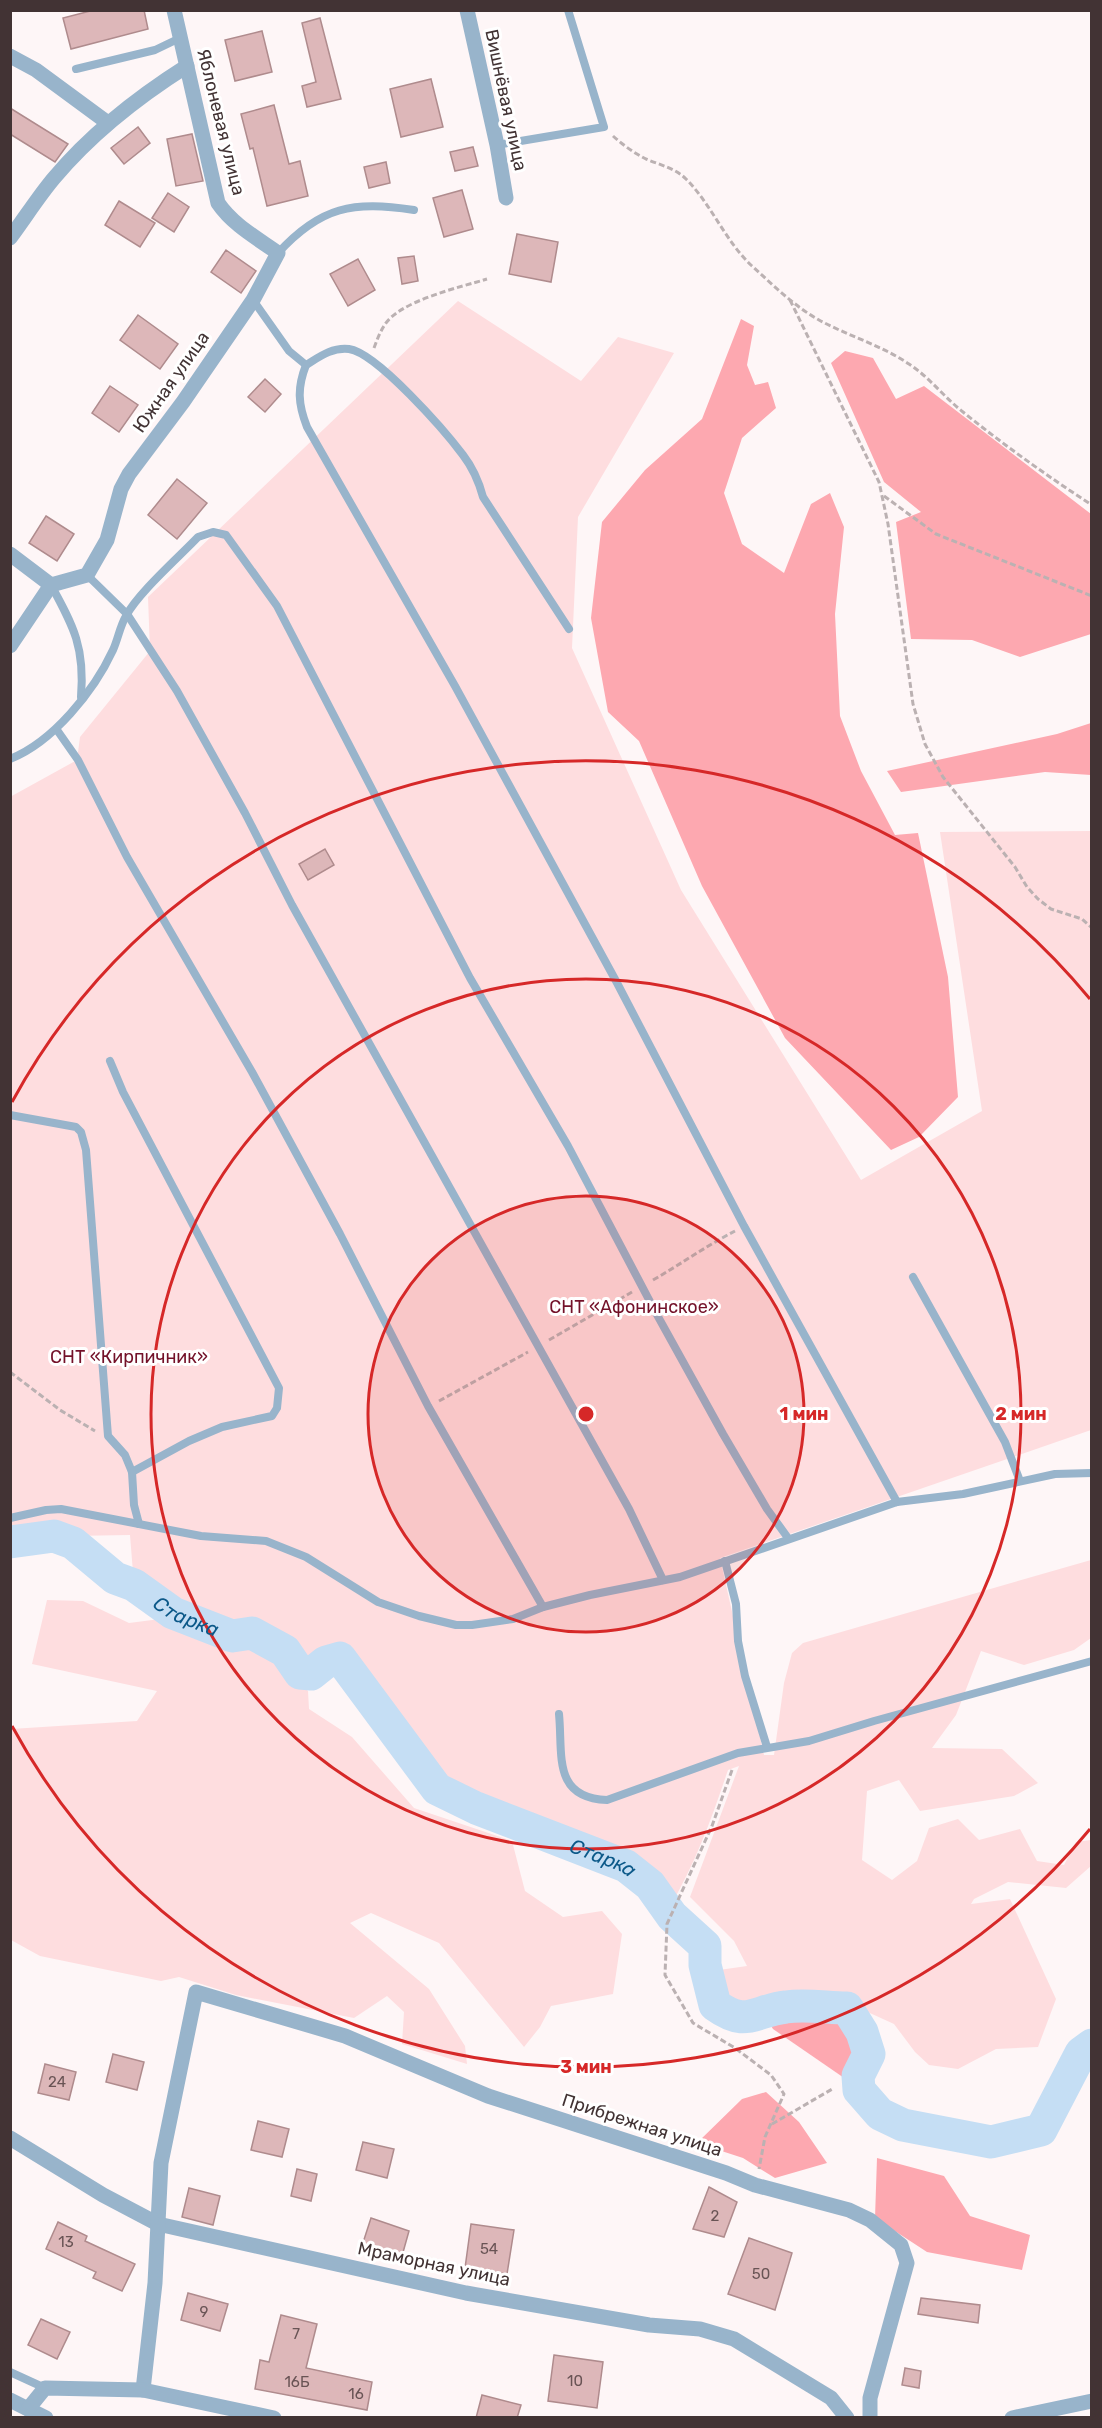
<svg xmlns="http://www.w3.org/2000/svg" width="1102" height="2428" font-family="Rubik,sans-serif">
  <rect width="100%" height="100%" fill="#fef6f7"/>
  <!-- green -->
  <g fill="#fedddf">
    <path d="M458 301 581 381 618 337 674 353 578 517 572 648 681 890 861 1180 982 1111 940 832 1091 831V1430L720 1558 764 1755H774L784 1683 792 1653 803 1643 1091 1560V1638L1074 1650 1024 1665 981 1651 956 1715 932 1748 1002 1749 1038 1783 1014 1796 920 1811 899 1780 867 1791 862 1860 892 1880 917 1861 929 1828 958 1819 979 1840 1020 1829 1037 1861 1064 1865 1076 1842 1091 1840V1866L1066 1888 1008 1882 974 1899 971 1904 1010 1899 1056 1999 1038 2047 996 2049 958 2069 929 2065 915 2052 894 2024 850 2004 778 2000 748 2013 732 2012 719 2004 712 1971 747 1966 734 1941 690 1897 739 1766 728 1770C712 1817 696 1863 670 1906L653 1882 633 1861 576 1840 574 1838 565 1842 476 1808 437 1789 340 1658 326 1662 311 1674 300 1673 285 1651 252 1633 232 1636 173 1613 134 1585 130 1535 11 1537 10 797 77 760 80 737 150 651 148 597Z"/>
    <polygon points="47,1600 83,1601 129,1623 160,1619 232,1646 247,1640 278,1660 308,1691 309,1709 352,1737 414,1808 512,1841 525,1891 563,1917 602,1911 622,1934 613,1994 551,2006 540,2027 524,2047 439,1943 371,1913 350,1923 429,1989 465,2046 467,2064 402,2044 404,2012 387,1996 354,2018 236,1995 179,1977 161,1981 40,1956 11,1940 11,1729 137,1721 157,1691 32,1664"/>
  </g>
  <!-- forest -->
  <g fill="#fda8b0">
    <polygon points="741,319 754,326 747,365 755,385 768,382 776,408 742,438 724,493 742,544 784,573 811,504 830,493 844,527 835,614 840,716 861,771 895,835 918,833 948,977 958,1097 919,1137 891,1150 785,1038 702,886 639,741 608,712 591,618 602,522 645,470 702,419"/>
    <polygon points="845,351 873,358 896,399 924,386 1091,514 1091,634 1020,657 972,640 911,639 896,522 921,512 884,482 831,363"/>
    <polygon points="1091,723 1091,775 1045,772 901,792 887,771 1057,734"/>
    <polygon points="787,2009 846,2010 860,2036 866,2055 850,2082 773,2029 766,2018"/>
    <polygon points="766,2092 799,2122 827,2163 775,2178 743,2158 697,2143 742,2099"/>
    <polygon points="877,2158 944,2176 970,2216 1030,2235 1022,2270 927,2252 875,2218"/>
  </g>
  <g fill="none" stroke-linecap="round" stroke-linejoin="round">
    <!-- river -->
    <path stroke="#c5def4" stroke-width="33" id="s1" d="M10 1542 54 1536 73 1543 115 1578 134 1585 173 1613 232 1636 252 1633 285 1651 300 1673 311 1674 326 1662 340 1658 437 1789 476 1808 626 1866 650 1885 672 1916 705 1946V1965L715 2005C747 2028 753 2011 786 2007 806 2004 828 2008 847 2008L862 2032 869 2054 858 2076 859 2090 880 2114 903 2125 991 2142 1041 2130 1081 2053 1092 2045"/>
  </g>
  <!-- building -->
  <g fill="#ddb7b9" stroke="#af8b8d" stroke-width="1.5">
    <polygon points="94,10 144,10 148,29 71,49 63,18"/>
    <polygon points="320,18 341,99 307,107 302,86 316,82 302,23"/>
    <polygon points="262,31 272,72 235,81 225,40"/>
    <polygon points="431,79 443,127 401,137 390,89"/>
    <polygon points="274,105 289,164 300,161 308,196 267,206 253,148 250,149 241,114"/>
    <polygon points="10,108 68,144 55,162 10,134"/>
    <polygon points="138,127 150,143 124,164 111,148"/>
    <polygon points="192,134 203,181 176,186 167,139"/>
    <polygon points="473,147 478,166 455,171 450,152"/>
    <polygon points="386,162 390,183 369,188 364,167"/>
    <polygon points="462,190 473,229 444,237 433,198"/>
    <polygon points="168,193 189,207 174,232 152,218"/>
    <polygon points="119,201 155,223 140,247 105,225"/>
    <polygon points="517,234 558,242 551,282 509,274"/>
    <polygon points="226,250 256,271 241,293 211,272"/>
    <polygon points="414,256 418,281 402,284 398,258"/>
    <polygon points="358,259 375,290 348,306 330,274"/>
    <polygon points="138,315 178,344 160,369 120,340"/>
    <polygon points="265,379 281,394 265,412 248,397"/>
    <polygon points="110,386 138,405 119,432 92,413"/>
    <polygon points="177,479 207,503 177,539 148,515"/>
    <polygon points="46,516 74,534 57,561 29,543"/>
    <polygon points="325,849 334,865 308,880 299,864"/>
    <polygon points="113,2054 144,2062 137,2090 106,2082"/>
    <polygon points="45,2064 76,2072 69,2100 38,2093"/>
    <polygon points="258,2121 289,2129 282,2157 251,2150"/>
    <polygon points="363,2142 394,2149 387,2178 356,2170"/>
    <polygon points="297,2169 317,2174 311,2201 291,2196"/>
    <polygon points="709,2187 737,2202 724,2237 693,2229"/>
    <polygon points="189,2188 220,2196 213,2225 182,2217"/>
    <polygon points="371,2218 409,2231 400,2263 360,2252"/>
    <polygon points="58,2222 87,2236 85,2241 135,2264 122,2291 93,2278 96,2272 46,2249"/>
    <polygon points="471,2224 514,2230 507,2274 465,2268"/>
    <polygon points="749,2238 792,2253 775,2310 728,2294"/>
    <polygon points="188,2293 228,2304 220,2331 181,2320"/>
    <polygon points="921,2298 980,2305 978,2323 918,2314"/>
    <polygon points="281,2315 317,2324 306,2368 372,2382 367,2410 255,2389 260,2360 269,2362"/>
    <polygon points="41,2319 70,2332 57,2359 28,2345"/>
    <polygon points="554,2355 603,2362 597,2408 548,2401"/>
    <polygon points="905,2368 921,2371 919,2388 902,2385"/>
    <polygon points="482,2395 521,2405 517,2418 476,2418"/>
  </g>
  <g fill="none" stroke-linecap="round" stroke-linejoin="round">
    <!-- path -->
    <g stroke="#bbb1b2" stroke-width="3" stroke-dasharray="6 3" stroke-linecap="butt">
      <path d="M613 136C623 145 634 153 646 159 660 165 675 168 686 179 712 205 725 241 752 266 773 285 794 306 819 320 848 336 881 345 909 364 929 377 944 397 963 412 1004 445 1047 476 1092 505"/>
      <polyline points="790,300 879,482 888,524 913,704 925,744 943,777 1015,867 1027,887 1038,899 1051,909 1082,919 1092,928"/>
      <path d="M374 348C377 340 380 332 384 326 398 301 461 287 487 279"/>
      <polyline points="884,496 936,534 1092,596"/>
      <path d="M653 1280C681 1264 706 1246 735 1231"/>
      <polyline points="549,1340 632,1292"/>
      <polyline points="10,1372 60,1410 95,1431"/>
      <polyline points="439,1401 528,1352"/>
      <polyline points="732,1770 712,1826 667,1924 665,1975 693,2023 735,2048 771,2075 784,2094 765,2137 759,2169"/>
      <polyline points="772,2124 834,2088"/>
    </g>
    <!-- lane -->
    <g stroke="#98b4cb" stroke-width="8">
      <polyline points="76,69 155,50 180,38"/>
      <polyline points="497,145 604,127 568,10"/>
      <path d="M278 253C321 206 353 201 414 210"/>
      <path d="M253 300 289 351 306 365C319 357 332 347 349 349 377 353 445 431 463 455 473 468 479 482 483 497L569 629"/>
      <path d="M306 365C297 388 298 404 307 427L455 686 616 981 744 1226 897 1502"/>
      <polyline points="87,575 127,614 177,691 245,813 292,905 629,1509 663,1580"/>
      <path d="M51 585C74 627 85 648 81 697"/>
      <polyline points="57,730 78,760 127,857 252,1072 340,1234 428,1406 543,1607"/>
      <path d="M10 759C53 742 94 691 113 650 118 639 120 626 126 616 138 593 179 557 198 537L213 532 226 535 277 606 470 978 568 1146 656 1313 723 1434 767 1509 788 1538"/>
      <polyline points="110,1061 123,1092 279,1388 277,1408 272,1416 222,1427 189,1441 132,1472"/>
      <polyline points="10,1115 76,1127 81,1132 86,1150 108,1436 125,1455 132,1472 134,1505 139,1524"/>
      <polyline points="913,1277 1005,1442 1020,1481"/>
      <polyline points="10,1518 46,1510 61,1509 201,1536 266,1541 306,1557 378,1602 419,1616 456,1625 472,1625 513,1619 543,1607 590,1595 680,1577 897,1502 963,1494 1055,1474 1092,1473"/>
      <polyline points="725,1561 736,1604 738,1641 745,1676 767,1747"/>
      <path d="M559 1714C563 1754 552 1798 607 1800L738 1753 809 1741 874 1721 1092 1661"/>
      <polyline points="10,2372 45,2388"/>
    </g>
    <!-- street -->
    <g stroke="#98b4cb" stroke-width="15">
      <polyline points="467,10 497,145 506,198"/>
      <polyline points="10,56 36,70 108,123"/>
      <path d="M10 238C25 218 38 197 54 178 91 134 138 97 187 66"/>
      <polyline points="10,554 51,585"/>
      <path d="M10 646 51 585 87 575 107 540 121 489 129 474 183 402 253 300 278 253C257 238 233 225 218 203L174 10"/>
      <polyline points="10,2138 103,2195 158,2224 466,2293 649,2325 700,2329 734,2339 831,2398 847,2418"/>
      <polyline points="143,2390 155,2283 161,2163 196,1992 345,2036 488,2096 726,2173 755,2185 849,2210 870,2220 901,2245 907,2263 870,2398 870,2418"/>
      <polyline points="10,2400 46,2418"/>
      <polyline points="28,2409 45,2388 143,2390 274,2418"/>
      <polyline points="1012,2418 1092,2401"/>
    </g>
  </g>
  <!-- distance rings -->
  <circle cx="586" cy="1414" r="218" fill="#d62828" fill-opacity=".12"/>
  <g fill="none" stroke="#d62828" stroke-width="3">
    <circle cx="586" cy="1414" r="218"/>
    <circle cx="586" cy="1414" r="435"/>
    <path d="M1090 1829A653 653 0 0 1 12 1726M12 1102A653 653 0 0 1 1090 999"/>
  </g>
  <g text-anchor="middle" stroke-width="6" stroke-linejoin="round" paint-order="stroke">
    <!-- number labels -->
    <g font-size="15" fill="#695455">
      <text x="57" y="2087">24</text>
      <text x="715" y="2221">2</text>
      <text x="66" y="2247">13</text>
      <text x="489" y="2254">54</text>
      <text x="761" y="2279">50</text>
      <text x="204" y="2317">9</text>
      <text x="296" y="2339">7</text>
      <text x="575" y="2386">10</text>
      <text x="297" y="2387">16Б</text>
      <text x="356" y="2399">16</text>
    </g>
    <!-- street labels -->
    <g font-size="18" fill="#423334" stroke="#fff">
      <text transform="translate(506 100) rotate(78)" y="6">Вишнёвая улица</text>
      <text transform="translate(221 122) rotate(76)" y="6">Яблоневая улица</text>
      <text transform="translate(171 382) rotate(-55)" y="6">Южная улица</text>
      <text transform="translate(642 2125) rotate(18)" y="6">Прибрежная улица</text>
      <text transform="translate(434 2264) rotate(12)" y="6">Мраморная улица</text>
    </g>
    <!-- park labels -->
    <g font-size="18" fill="#731129" stroke="#fff">
      <text x="634" y="1313">СНТ «Афонинское»</text>
      <text x="129" y="1363">СНТ «Кирпичник»</text>
    </g>
    <!-- water labels -->
    <g font-size="20" font-style="italic" fill="#0c5989" stroke="#fff">
      <text dy="7" stroke="none"><textPath href="#s1" startOffset="201">Старка</textPath></text>
      <text dy="7" stroke="none"><textPath href="#s1" startOffset="723">Старка</textPath></text>
    </g>
  </g>
  <circle cx="586" cy="1414" r="9" fill="#d62828" stroke="#fff" stroke-width="3"/>
  <g font-size="18" text-anchor="middle" font-weight="bold" fill="#d62828" stroke="#fff" stroke-width="6" stroke-linejoin="round" paint-order="stroke">
    <text x="804" y="1420">1 мин</text>
    <text x="1021" y="1420">2 мин</text>
    <text x="586" y="2073">3 мин</text>
  </g>
  <!-- border -->
  <rect width="1102" height="2428" fill="none" stroke="#423334" stroke-width="24"/>
</svg>
